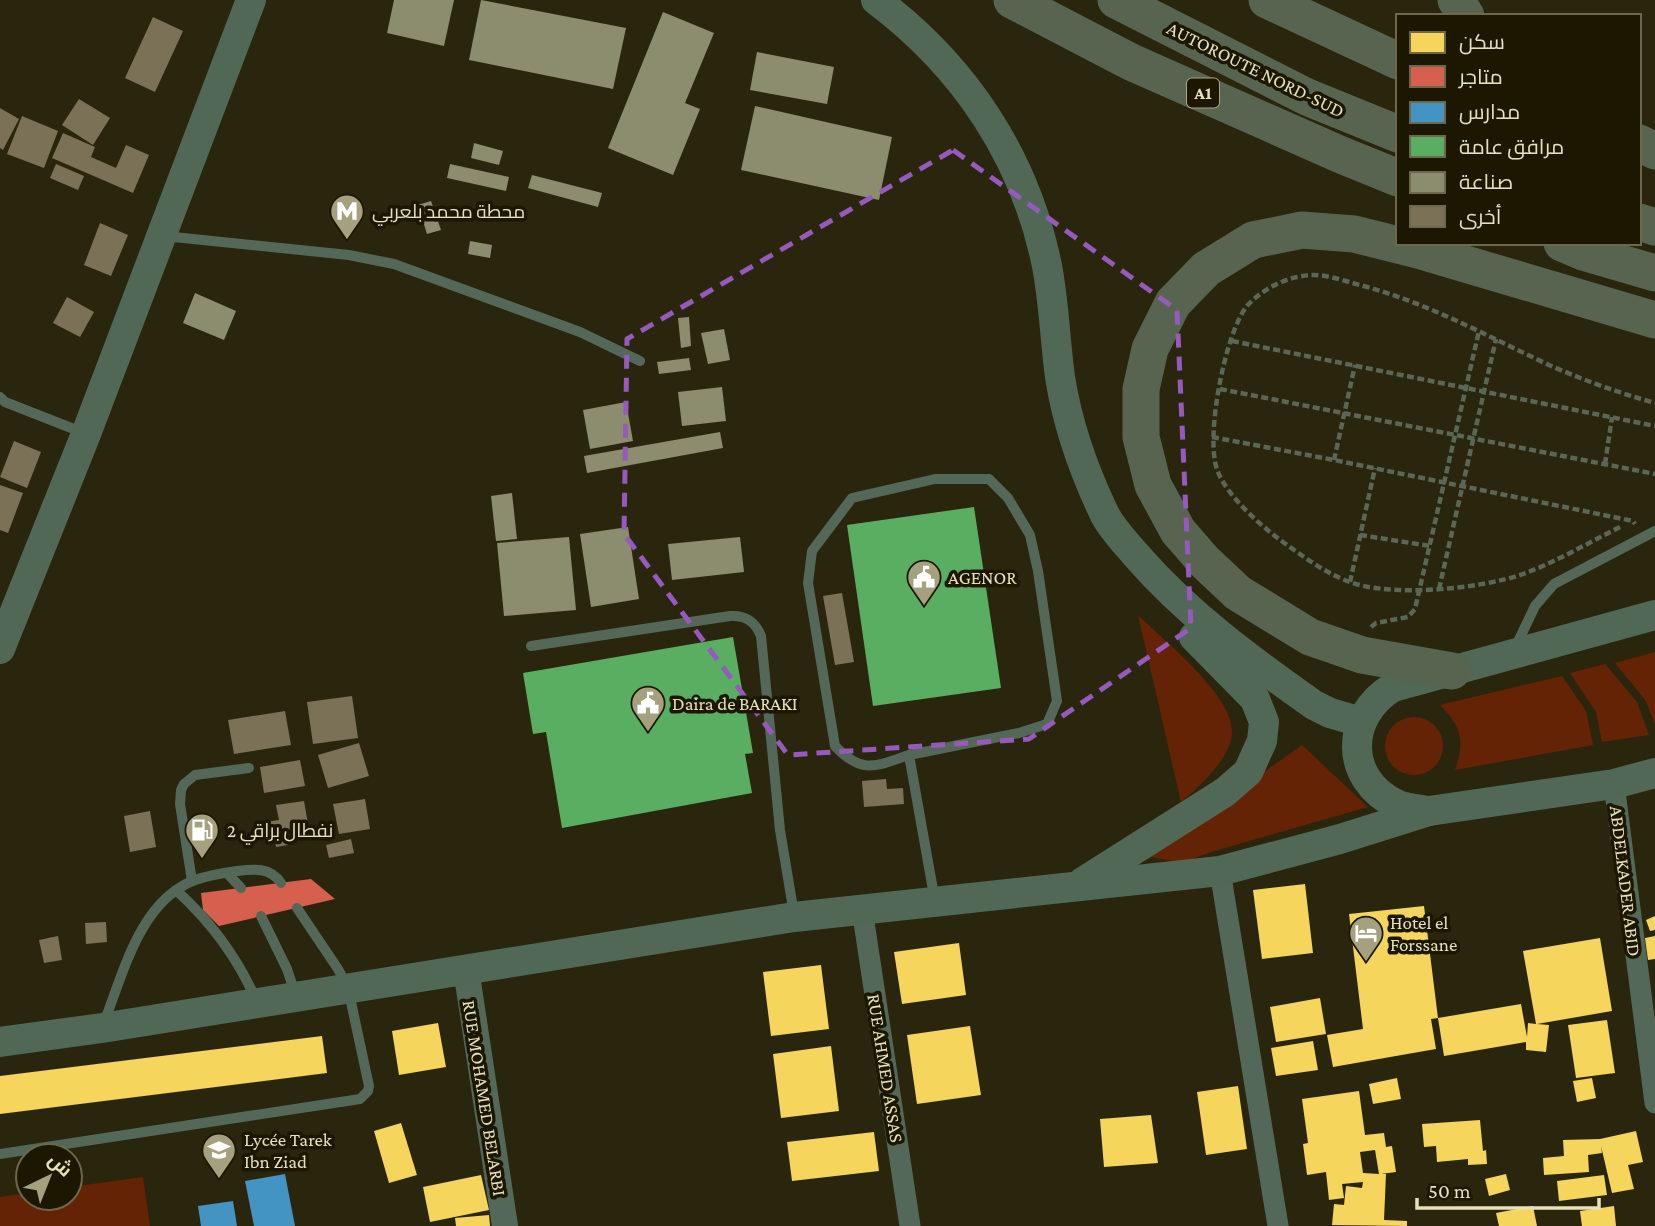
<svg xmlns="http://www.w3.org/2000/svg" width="1655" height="1226" font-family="'Crimson Pro',Cairo,serif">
  <rect width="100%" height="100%" fill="#2a260d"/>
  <!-- green -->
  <g fill="#652305">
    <path d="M1138 615C1164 641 1233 695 1232 732 1232 757 1199 787 1181 802Z"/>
    <polygon points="1655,652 1655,725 1646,701 1615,663"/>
    <polygon points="1605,664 1637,702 1649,735 1602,742 1596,712 1570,673"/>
    <path d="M1562 676 1586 711 1593 745 1455 770C1465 741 1462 727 1440 705Z"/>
    <circle cx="1414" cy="746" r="29"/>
    <polygon points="1302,745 1368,807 1211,852 1181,863 1146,856"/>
    <polygon points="143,1177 150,1226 0,1226 0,1197 28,1193 28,1198 70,1198 70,1187"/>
  </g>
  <!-- homes -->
  <g fill="#f6d55c" fill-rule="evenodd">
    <polygon points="1305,884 1313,953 1262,959 1253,890"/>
    <polygon points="1424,906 1438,1018 1431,1019 1436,1049 1333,1067 1327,1035 1363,1029 1349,914"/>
    <polygon points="1655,916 1655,930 1650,931 1646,920"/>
    <polygon points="1655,936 1655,959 1648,960 1645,938"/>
    <polygon points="1600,938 1612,1011 1537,1024 1549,1025 1546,1052 1526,1050 1526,1042 1444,1056 1438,1018 1521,1004 1527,1037 1528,1023 1536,1024 1523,951"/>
    <polygon points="959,943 966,995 902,1004 894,952"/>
    <polygon points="821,965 829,1029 771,1036 763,972"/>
    <polygon points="1320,998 1326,1034 1276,1042 1270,1007"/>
    <polygon points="1607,1020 1615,1073 1576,1078 1568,1025"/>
    <polygon points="438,1023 446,1067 399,1075 392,1031"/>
    <polygon points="970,1026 981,1095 917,1104 907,1035"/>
    <polygon points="322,1036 327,1073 0,1114 0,1076"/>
    <polygon points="1313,1041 1318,1070 1276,1076 1271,1048"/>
    <polygon points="831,1046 839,1111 781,1118 773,1054"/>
    <polygon points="1397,1078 1401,1099 1373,1104 1369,1084"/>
    <polygon points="1592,1078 1596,1098 1577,1102 1573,1081"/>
    <polygon points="1238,1086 1247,1149 1206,1155 1197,1092"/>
    <path d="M1359 1091 1365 1135 1384 1133 1386 1147 1392 1146 1396 1172 1381 1174H1386L1384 1220 1407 1221V1226L1332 1225 1334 1204 1344 1205 1346 1186 1362 1188 1363 1182 1342 1184 1344 1198 1329 1200 1326 1172 1307 1175 1303 1144 1308 1143 1302 1099ZM1375 1150 1379 1174 1363 1173 1360 1152Z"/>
    <polygon points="1151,1115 1158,1163 1104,1167 1100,1119"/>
    <polygon points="1480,1120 1483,1151 1486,1150 1487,1164 1468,1165 1468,1159 1437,1162 1436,1146 1424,1147 1422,1124"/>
    <polygon points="401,1123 417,1175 389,1183 374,1131"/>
    <polygon points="1636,1131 1643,1162 1628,1165 1634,1189 1612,1193 1601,1146 1602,1153 1588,1155 1589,1172 1544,1175 1543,1158 1564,1156 1563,1140 1600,1139"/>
    <polygon points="874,1132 879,1171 792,1181 787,1142"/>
    <polygon points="1506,1174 1510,1190 1489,1196 1485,1179"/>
    <polygon points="481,1175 489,1210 430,1222 423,1187"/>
    <polygon points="1604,1175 1607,1195 1559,1201 1557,1181"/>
    <polygon points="1533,1206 1537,1226 1499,1226 1496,1213"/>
    <polygon points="1614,1206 1616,1226 1582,1226 1580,1211"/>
    <polygon points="489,1215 490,1226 456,1226 455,1218"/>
  </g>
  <!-- shops -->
  <polygon fill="#d6604d" points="311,879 335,899 219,926 203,910 201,893"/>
  <!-- schools -->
  <g fill="#4393c3">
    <polygon points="285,1174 295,1226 254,1226 245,1181"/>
    <polygon points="233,1201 237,1226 201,1226 198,1206"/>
  </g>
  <!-- public -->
  <g fill="#5aae61">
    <polygon points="974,507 1001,688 873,706 847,525"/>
    <polygon points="733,637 753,753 745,754 752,793 562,828 546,732 533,734 523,673"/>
  </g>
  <!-- industry -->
  <g fill="#8c8c6e">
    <polygon points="394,0 454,0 444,46 387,33"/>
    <polygon points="481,0 626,28 613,89 469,60"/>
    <polygon points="663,12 714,33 685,103 700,109 673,175 608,148"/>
    <polygon points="757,52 834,67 827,104 750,90"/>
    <polygon points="755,106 892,137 879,200 741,170"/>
    <polygon points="474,143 503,151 499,165 471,158"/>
    <polygon points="450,164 509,177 506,191 447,178"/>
    <polygon points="532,175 602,193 598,207 528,188"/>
    <polygon points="431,201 441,230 427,234 418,205"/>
    <polygon points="470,241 492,245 490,258 468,254"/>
    <polygon points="195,293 236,311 224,340 183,323"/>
    <polygon points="689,317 691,346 681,348 678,318"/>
    <polygon points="724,329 730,360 708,364 701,333"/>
    <polygon points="689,358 691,370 659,374 657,362"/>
    <polygon points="722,387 726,421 682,426 678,392"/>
    <polygon points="626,402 633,441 590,449 583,410"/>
    <polygon points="720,432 723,448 587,473 584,456"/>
    <polygon points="512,493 517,539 496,541 491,496"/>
    <polygon points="628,527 639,599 591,607 580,534"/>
    <polygon points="569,537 576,610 504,616 497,543"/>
    <polygon points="740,537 744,572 672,580 668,544"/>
  </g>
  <!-- building -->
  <g fill="#7b7157">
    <polygon points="153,17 183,31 155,92 125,78"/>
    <polygon points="79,99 110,118 93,145 62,125"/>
    <polygon points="0,108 19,119 3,150 0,148"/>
    <polygon points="22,116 58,131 44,168 7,154"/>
    <polygon points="63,133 95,147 91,157 116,168 126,145 149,155 133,193 52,158"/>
    <polygon points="56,164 84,176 78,190 50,178"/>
    <polygon points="100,223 128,235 111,276 84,265"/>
    <polygon points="67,297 94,312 80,337 53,323"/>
    <polygon points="14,441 41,452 27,488 0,477"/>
    <polygon points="0,485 23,493 8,533 0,530"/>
    <polygon points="842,593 854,662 835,665 823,596"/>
    <polygon points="352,696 358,738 313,744 307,702"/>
    <polygon points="285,711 291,745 234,754 228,720"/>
    <polygon points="359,743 369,776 328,788 318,755"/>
    <polygon points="300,760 305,786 264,793 260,767"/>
    <polygon points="886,779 887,789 903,788 904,804 864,807 862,781"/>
    <polygon points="365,799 370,829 339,834 333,804"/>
    <polygon points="304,801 309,830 286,833 288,845 276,847 274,836 263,838 260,823 279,820 276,805"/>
    <polygon points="150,811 156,847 130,852 124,816"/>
    <polygon points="351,839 354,853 329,858 326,845"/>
    <polygon points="106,922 107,942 86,944 85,923"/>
    <polygon points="58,936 62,960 44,963 39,940"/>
  </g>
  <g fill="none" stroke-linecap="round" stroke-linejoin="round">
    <!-- path -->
    <g stroke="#5a6656" stroke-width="4.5" stroke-dasharray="7 3.5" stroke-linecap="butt">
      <polyline points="1232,341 1655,426"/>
      <polyline points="1220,389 1655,474"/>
      <polyline points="1212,437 1334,460 1633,521 1635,524"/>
      <polyline points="1334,460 1355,365"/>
      <polyline points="1605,464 1612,417"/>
      <path d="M1620 527C1588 543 1556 562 1523 574 1480 589 1389 598 1347 581 1324 572 1304 557 1283 542 1262 527 1228 497 1218 472 1204 440 1225 333 1247 306 1263 288 1290 275 1314 275 1327 275 1342 280 1356 284 1424 301 1485 335 1549 365 1583 380 1619 393 1655 403"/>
      <polyline points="1360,535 1430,546"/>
      <polyline points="1350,582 1375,468"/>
      <polyline points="1439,589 1496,339"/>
      <polyline points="1371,627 1376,623 1408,617 1415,609 1479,331"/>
    </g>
    <!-- service -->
    <g stroke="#54685a" stroke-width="10">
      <polyline points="164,236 349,255 394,264 580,332 640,361"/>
      <polyline points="0,397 5,402 84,433"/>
      <path d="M531 646 730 616C745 615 755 621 761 636L780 830 794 914"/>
      <polyline points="1515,648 1535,606 1554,584 1655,531"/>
      <path d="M909 755C876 766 862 775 835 746L808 583 812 551 852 498 935 479H989L1008 498 1030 535 1038 571 1057 701 1047 724 1019 733 909 755 935 901"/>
      <polyline points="227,873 241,888"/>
      <polyline points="192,881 180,804 181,790 184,784 195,775 249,768"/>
      <path d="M176 890C211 922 237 956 256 1000"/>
      <polyline points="261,916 287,969 295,993"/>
      <path d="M103 1025C123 975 139 901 195 880 209 875 223 873 237 871 254 869 270 867 281 883"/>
      <polyline points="0,1154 360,1099 368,1091 369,1086 348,988 338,969 297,908"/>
    </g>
    <!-- minor -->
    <g stroke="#54685a" stroke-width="21">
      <polyline points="1614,784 1655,1103"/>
      <polyline points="1220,871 1278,1226"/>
      <polyline points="862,909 910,1226"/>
    </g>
    <!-- tertiary -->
    <polyline stroke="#54685a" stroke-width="26" points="466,969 505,1226"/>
    <!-- secondary -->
    <g stroke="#526856" stroke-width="30">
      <path d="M876 0C964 66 1025 157 1047 266 1054 302 1055 340 1060 377 1067 422 1084 471 1104 513 1111 528 1125 542 1136 555 1187 614 1250 660 1314 705L1330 713 1361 722"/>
      <path d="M1655 615 1393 687C1345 716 1344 779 1396 804 1406 809 1419 809 1429 811L1614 784 1655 773"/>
      <polyline points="0,649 86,434 251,0"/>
      <polyline points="1083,882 1225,792 1248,772 1262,741 1264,722 1255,699 1194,637"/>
      <polyline points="0,1042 102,1028 794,917 1220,871 1340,839 1429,811"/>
    </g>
    <!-- motorway -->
    <g stroke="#576550" stroke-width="37">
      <polyline points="1012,0 1131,62 1339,154 1398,178"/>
      <polyline points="1116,0 1307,97 1398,134"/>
      <polyline points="1267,0 1398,61"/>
      <polyline points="1456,0 1466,16"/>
      <polyline points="1639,143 1655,151"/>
      <polyline points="1639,222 1655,227"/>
      <polyline points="1562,243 1583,252 1655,273"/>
      <polyline points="1452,671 1362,655 1310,637 1238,593 1204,561 1178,531 1153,485 1141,437 1141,389 1150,349 1173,303 1206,269 1253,240 1302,230 1354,234 1418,250 1655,320"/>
    </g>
  </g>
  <!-- marked area -->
  <path fill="none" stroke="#9659be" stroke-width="5" stroke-dasharray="14 9" stroke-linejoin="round" d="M953 150 1177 310 1191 628 1029 739 788 755 624 534 627 339Z"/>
  <!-- icons -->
  <defs>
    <g id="metro-pin" transform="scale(1.75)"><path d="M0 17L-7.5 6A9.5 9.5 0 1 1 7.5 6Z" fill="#a5a07d" stroke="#1c1700"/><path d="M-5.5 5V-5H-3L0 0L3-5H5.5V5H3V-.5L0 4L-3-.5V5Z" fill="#fff"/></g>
    <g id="civic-pin" transform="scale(1.75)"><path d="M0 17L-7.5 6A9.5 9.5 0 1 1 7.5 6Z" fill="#a5a07d" stroke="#1c1700"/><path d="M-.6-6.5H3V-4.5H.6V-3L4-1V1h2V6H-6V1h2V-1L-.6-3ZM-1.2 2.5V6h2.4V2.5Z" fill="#fff"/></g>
    <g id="fuel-pin" transform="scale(1.75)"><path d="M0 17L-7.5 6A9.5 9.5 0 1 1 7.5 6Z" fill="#a5a07d" stroke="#1c1700"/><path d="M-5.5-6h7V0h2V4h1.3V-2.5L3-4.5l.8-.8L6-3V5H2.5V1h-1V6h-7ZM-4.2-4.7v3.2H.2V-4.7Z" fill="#fff"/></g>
    <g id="hotel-pin" transform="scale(1.75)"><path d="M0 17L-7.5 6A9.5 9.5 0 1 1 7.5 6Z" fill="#a5a07d" stroke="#1c1700"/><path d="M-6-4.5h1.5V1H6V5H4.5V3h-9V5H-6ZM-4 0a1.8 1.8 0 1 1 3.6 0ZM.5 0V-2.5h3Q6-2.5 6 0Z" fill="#fff"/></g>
    <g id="school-pin" transform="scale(1.75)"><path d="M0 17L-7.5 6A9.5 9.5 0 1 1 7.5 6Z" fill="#a5a07d" stroke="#1c1700"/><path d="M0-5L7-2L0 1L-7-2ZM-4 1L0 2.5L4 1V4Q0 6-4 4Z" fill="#fff"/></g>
  </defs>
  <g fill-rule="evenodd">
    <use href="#metro-pin" x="347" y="211"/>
    <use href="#civic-pin" x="924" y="577"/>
    <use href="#civic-pin" x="648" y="703"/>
    <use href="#fuel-pin" x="202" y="830"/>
    <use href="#hotel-pin" x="1366" y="933"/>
    <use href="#school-pin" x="219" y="1150"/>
  </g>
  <g text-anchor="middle" stroke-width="7" stroke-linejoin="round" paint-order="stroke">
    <!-- shield labels -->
    <rect fill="#1c1700" stroke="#aaa482" stroke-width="2" x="1187" y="78.5" width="32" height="29" rx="5"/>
    <g font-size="18" font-weight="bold" fill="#e7e1b9">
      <text x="1203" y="99">A1</text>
    </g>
    <!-- street labels -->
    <g font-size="19" fill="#e7e1b9" stroke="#1c1700">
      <text transform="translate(1256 69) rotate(26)" y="7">AUTOROUTE NORD-SUD</text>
      <text transform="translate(1626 881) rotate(83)" y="7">ABDELKADER ABID</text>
      <text transform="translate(886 1068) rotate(81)" y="7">RUE AHMED ASSAS</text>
      <text transform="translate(485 1098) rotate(81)" y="7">RUE MOHAMED BELARBI</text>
    </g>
    <!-- poi labels -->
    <g font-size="19" fill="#e7e1b9" stroke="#1c1700" text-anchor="start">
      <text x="372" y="218">محطة محمد بلعربي</text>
      <text x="948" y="584">AGENOR</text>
      <text x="672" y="710">Daira de BARAKI</text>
      <text x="227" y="837">نفطال براقي 2</text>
      <text x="1390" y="929">Hotel el<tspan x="1390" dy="22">Forssane</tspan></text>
      <text x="244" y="1146">Lycée Tarek<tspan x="244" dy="22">Ibn Ziad</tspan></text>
    </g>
  </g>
  <!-- legend -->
  <rect x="1396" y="14" width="245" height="231" fill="#1c1700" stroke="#6d684a" stroke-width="2"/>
  <rect x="1410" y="32" width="35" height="21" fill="#f6d55c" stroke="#6d684a" stroke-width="2"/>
  <text x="1459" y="49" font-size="21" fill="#e7e1b9">سكن</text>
  <rect x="1410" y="66" width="35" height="21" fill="#d6604d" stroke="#6d684a" stroke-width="2"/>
  <text x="1459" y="84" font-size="21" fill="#e7e1b9">متاجر</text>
  <rect x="1410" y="102" width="35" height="21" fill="#4393c3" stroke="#6d684a" stroke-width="2"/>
  <text x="1459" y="119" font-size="21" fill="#e7e1b9">مدارس</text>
  <rect x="1410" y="136" width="35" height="21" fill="#5aae61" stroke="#6d684a" stroke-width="2"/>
  <text x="1459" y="154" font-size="21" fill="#e7e1b9">مرافق عامة</text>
  <rect x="1410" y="172" width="35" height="21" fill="#8c8c6e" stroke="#6d684a" stroke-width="2"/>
  <text x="1459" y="189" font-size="21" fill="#e7e1b9">صناعة</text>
  <rect x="1410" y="206" width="35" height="21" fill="#7b7157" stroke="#6d684a" stroke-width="2"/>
  <text x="1459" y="224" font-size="21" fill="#e7e1b9">أخرى</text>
  <!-- north arrow -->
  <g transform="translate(49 1177) rotate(43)"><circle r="33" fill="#1c1700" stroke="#6d684a" stroke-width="2"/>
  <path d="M0-5L12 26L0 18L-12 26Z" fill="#a5a07d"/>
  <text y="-10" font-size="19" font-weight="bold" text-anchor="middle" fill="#e7e1b9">ش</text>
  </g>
  <!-- scale -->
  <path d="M1417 1198v10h182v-10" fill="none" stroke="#e7e1b9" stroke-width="3.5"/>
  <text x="1428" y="1198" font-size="21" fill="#e7e1b9" stroke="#1c1700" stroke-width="5" paint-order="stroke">50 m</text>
</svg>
